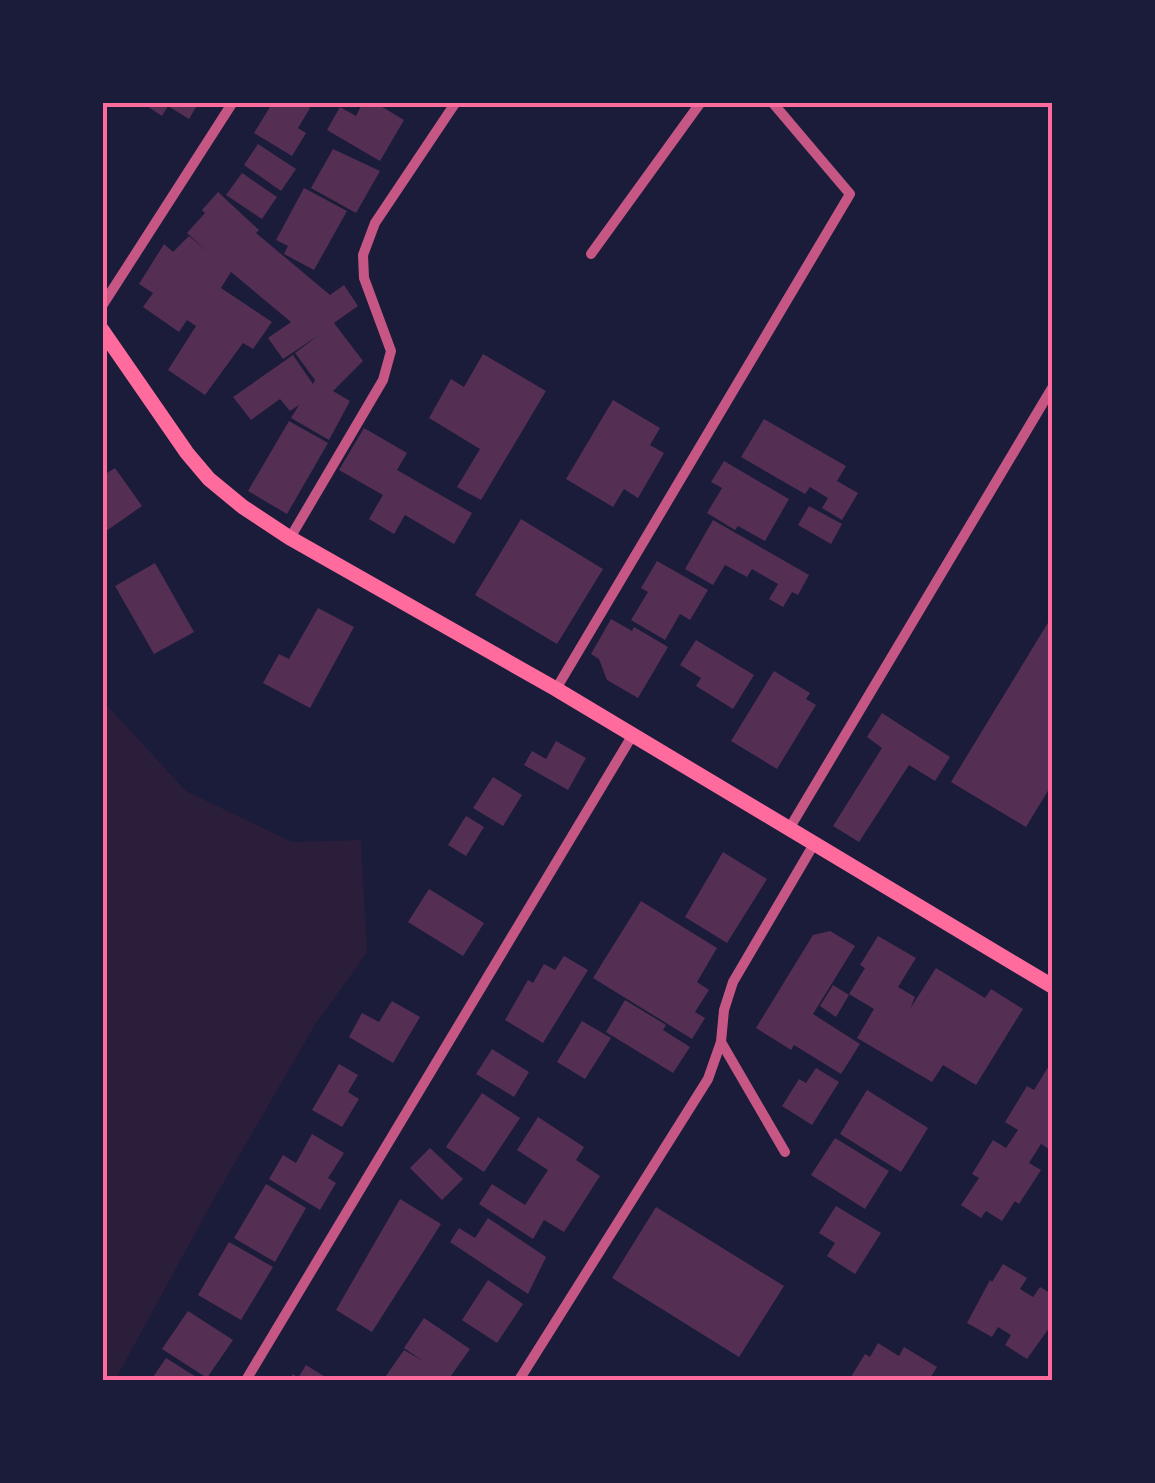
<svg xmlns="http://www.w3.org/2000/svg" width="1155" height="1483" font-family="'Public Sans',sans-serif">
  <rect width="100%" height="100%" fill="#1b1b3a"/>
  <!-- green -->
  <polygon fill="#2a1e3b" points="103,701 186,791 292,842 361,840 367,953 316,1023 214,1199 115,1380 102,1380"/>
  <!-- building -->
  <g fill="#542f53">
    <polygon points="141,102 199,102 189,119 168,106 162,116"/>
    <polygon points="273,102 302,102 310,108 298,128 306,133 292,156 254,133"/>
    <polygon points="363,102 374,102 404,120 380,161 327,130 340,107 356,116"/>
    <polygon points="258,144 296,169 281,191 244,165"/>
    <polygon points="333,149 380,171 356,213 311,188"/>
    <polygon points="242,173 277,197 262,219 226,195"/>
    <polygon points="304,188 347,211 314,270 284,254 288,246 276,240"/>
    <polygon points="218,192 259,230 256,233 330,295 344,285 358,306 334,323 363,361 333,391 350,401 329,440 291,418 299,405 290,411 280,399 251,420 233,397 293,355 313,384 315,380 295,353 319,335 283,359 268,338 291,322 231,272 221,288 272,322 253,349 243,343 205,395 168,370 196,326 187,320 179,332 143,307 153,293 139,284 164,244 173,252 189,236 208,252 187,233 205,213 202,210"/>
    <polygon points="483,354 546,391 481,500 457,487 480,449 429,418 451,379 464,387"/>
    <polygon points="613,400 660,428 650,445 664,453 638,498 624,489 613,507 566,479"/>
    <polygon points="764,419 846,466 837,481 858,493 842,520 822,508 828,498 810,487 805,494 741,457"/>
    <polygon points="289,421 328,443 287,514 248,491"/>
    <polygon points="364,428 407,453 397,470 472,513 454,544 405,515 394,534 369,519 383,495 339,470"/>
    <polygon points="724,461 789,499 765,541 738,526 735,530 707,513 722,488 711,482"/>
    <polygon points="115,468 142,506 102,534 102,476"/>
    <polygon points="809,506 842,524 831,544 798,525"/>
    <polygon points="521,519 603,569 557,644 475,595"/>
    <polygon points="713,520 809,575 798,595 792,592 783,607 769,599 778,584 752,569 747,577 725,565 713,585 685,569"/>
    <polygon points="657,561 708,590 690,620 680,614 665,640 631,620 648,592 641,588"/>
    <polygon points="155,563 194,632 154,654 115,586"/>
    <polygon points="318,608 354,627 310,708 263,683 279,654 289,659"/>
    <polygon points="611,619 632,631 634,627 668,647 638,698 607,680 599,659 591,654"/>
    <polygon points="1049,621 1052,624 1052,784 1026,827 951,782"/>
    <polygon points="696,640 754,675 733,709 696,686 701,678 680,665"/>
    <polygon points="774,671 810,693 806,699 816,705 777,769 731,741"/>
    <polygon points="882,713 950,757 935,781 909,765 859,842 833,826 882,748 867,737"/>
    <polygon points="556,741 586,758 568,790 524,765 532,751 546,759"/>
    <polygon points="493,777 522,795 503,826 473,808"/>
    <polygon points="466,816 484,827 466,856 448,845"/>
    <polygon points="723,852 767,879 727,943 685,917"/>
    <polygon points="429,889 484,923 463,956 408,922"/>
    <polygon points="641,901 717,948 697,982 709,990 695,1012 705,1018 692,1039 593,978"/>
    <polygon points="830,931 855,946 813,1014 860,1044 841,1074 794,1045 791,1050 756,1028 813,935"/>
    <polygon points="878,936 916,958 898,987 915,997 910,1009 936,968 985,998 991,989 1023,1009 976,1085 943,1065 932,1082 857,1038 874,1009 849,994 865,968 860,965"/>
    <polygon points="564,956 588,970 543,1043 505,1020 528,980 533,983 544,964 555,970"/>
    <polygon points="833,985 849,995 836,1017 820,1006"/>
    <polygon points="625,1000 666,1025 663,1030 690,1047 673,1073 606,1032"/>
    <polygon points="392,1001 420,1017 393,1063 349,1037 362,1013 379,1022"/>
    <polygon points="582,1021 611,1038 585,1079 557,1062"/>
    <polygon points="492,1049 529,1072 514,1097 476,1074"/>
    <polygon points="339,1064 358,1075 348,1092 359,1099 342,1127 312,1110"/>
    <polygon points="1050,1064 1052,1066 1052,1151 1041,1144 1029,1163 1041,1170 1019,1204 1015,1201 1002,1221 986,1211 981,1218 961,1205 979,1178 972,1174 993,1140 1006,1148 1018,1130 1005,1122 1027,1086 1034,1090"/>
    <polygon points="816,1068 839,1082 812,1125 782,1106 799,1079 806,1083"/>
    <polygon points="867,1090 928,1128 901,1172 840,1134"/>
    <polygon points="482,1093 520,1118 484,1172 446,1147"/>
    <polygon points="538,1117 584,1147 576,1160 600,1176 564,1232 544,1220 533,1239 479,1204 492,1184 525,1205 548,1170 517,1150"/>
    <polygon points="312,1134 344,1153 328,1178 336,1183 320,1210 269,1179 283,1155 296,1163"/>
    <polygon points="835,1138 889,1171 865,1209 811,1175"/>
    <polygon points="430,1148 463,1179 442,1200 410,1168"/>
    <polygon points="266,1184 306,1208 275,1262 234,1238"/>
    <polygon points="400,1199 441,1224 372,1332 336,1310"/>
    <polygon points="836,1206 881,1233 855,1274 827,1256 835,1243 819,1233"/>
    <polygon points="656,1207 784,1286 739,1357 612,1278"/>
    <polygon points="488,1218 546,1257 528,1294 450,1242 459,1228 475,1238"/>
    <polygon points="229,1242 273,1267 241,1320 198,1295"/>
    <polygon points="1003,1264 1027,1278 1020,1289 1033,1297 1040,1287 1052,1294 1052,1324 1027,1359 1005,1345 1011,1335 998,1327 992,1337 967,1323 990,1280 992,1282"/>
    <polygon points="488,1280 523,1304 497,1343 462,1320"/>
    <polygon points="188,1311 233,1340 207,1378 162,1349"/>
    <polygon points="424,1318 470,1349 448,1380 383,1380 404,1350 423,1361 404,1348"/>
    <polygon points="878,1343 899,1356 904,1347 937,1367 929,1380 857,1380 851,1377 865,1354 870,1357"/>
    <polygon points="166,1358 201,1380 151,1380"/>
    <polygon points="306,1365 330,1380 289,1380 293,1374 298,1378"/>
  </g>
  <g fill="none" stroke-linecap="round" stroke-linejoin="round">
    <!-- minor -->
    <g stroke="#c65784" stroke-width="10">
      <polyline points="591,254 701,102"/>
      <polyline points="102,306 233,102"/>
      <polyline points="290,538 383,380 391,351 364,278 363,255 375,223 456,102"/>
      <polyline points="556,689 850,194 772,102"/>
      <polyline points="789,829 1052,388"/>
      <polyline points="721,1042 785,1152"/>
      <polyline points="246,1380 632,736"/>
      <polyline points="519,1380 708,1079 721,1042 724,1010 733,982 814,844"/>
    </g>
    <!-- secondary -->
    <polyline stroke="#ff6b9d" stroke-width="15" points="102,330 187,453 209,479 243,507 290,538 556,689 1052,986"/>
  </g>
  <!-- border -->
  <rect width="1155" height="1483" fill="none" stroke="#1b1b3a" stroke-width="210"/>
  <rect x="105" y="105" width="945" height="1273" fill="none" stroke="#ff6b9d" stroke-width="4"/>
</svg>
